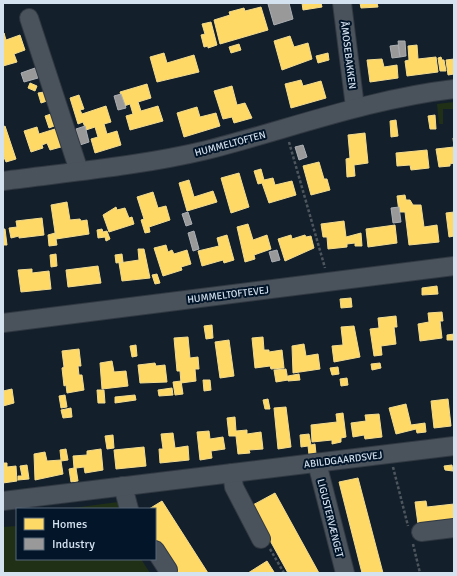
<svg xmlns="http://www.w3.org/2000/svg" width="457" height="576" font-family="Signika,sans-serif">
  <rect width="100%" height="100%" fill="#131f2a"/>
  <!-- green -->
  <g fill="#203017">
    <polygon points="454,102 454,109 443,109 443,124 439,124 437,104"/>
    <polygon points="118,502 121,509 65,509"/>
    <polygon points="17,526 17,559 141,559 150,573 3,573 3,527"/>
  </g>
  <!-- homes -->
  <g fill="#ffd966" stroke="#f2db8f">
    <polygon points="302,3 321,3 322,7 303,10"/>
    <polygon points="360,3 377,3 378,7 361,8"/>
    <polygon points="261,7 268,30 220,44 214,20 230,15 229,12 244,8 245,11"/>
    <polygon points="211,22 217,45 208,48 208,46 204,47 201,35 205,34 202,24"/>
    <polygon points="4,33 6,40 20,35 25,50 14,54 17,62 3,66"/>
    <polygon points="290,36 294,47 308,43 312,59 282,70 274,41"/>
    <polygon points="239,44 241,50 231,53 229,47"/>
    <polygon points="417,45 418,59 436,57 438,72 407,76 405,61 409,60 408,46"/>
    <polygon points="164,53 167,63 194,55 199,72 157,82 150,57"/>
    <polygon points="328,53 329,60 318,63 316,56"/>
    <polygon points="441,57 442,60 444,60 446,71 440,71 438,58"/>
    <polygon points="382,59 384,67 397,65 398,78 370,82 367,60"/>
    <polygon points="454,59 454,74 448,75 446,60"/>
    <polygon points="301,80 303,86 321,81 326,98 291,108 285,84"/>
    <polygon points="30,83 37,86 35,91 28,88"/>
    <polygon points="147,84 151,98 138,102 141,111 158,106 163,121 130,130 126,116 133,114 130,104 124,106 120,92"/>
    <polygon points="232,86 237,105 245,103 252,118 234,123 232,117 223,119 214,91"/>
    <polygon points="44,92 47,101 41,103 38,93"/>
    <polygon points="79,95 84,109 80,110 82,114 106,106 111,122 104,124 107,134 117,131 121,145 95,153 91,139 98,137 95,127 86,130 83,122 78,124 70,98"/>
    <polygon points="197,107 200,117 216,113 220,126 184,137 177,113"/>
    <polygon points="54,113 57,125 49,128 45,116"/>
    <polygon points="435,115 436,129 430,129 428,116"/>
    <polygon points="396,120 398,136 391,137 390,121"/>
    <polygon points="5,126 16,159 6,162 3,155 3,127"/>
    <polygon points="37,127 39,134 58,128 61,139 59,140 61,147 50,150 47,143 42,145 43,148 31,152 24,131"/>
    <polygon points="365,133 368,163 354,165 355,176 347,177 346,159 350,158 348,135"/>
    <polygon points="453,138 454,138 454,163 450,164 450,166 439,167 436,149 454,147"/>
    <polygon points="427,150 429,168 411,170 410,165 397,166 396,153"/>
    <polygon points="319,162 324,179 327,179 330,190 311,195 303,166"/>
    <polygon points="261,169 264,180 273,178 275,185 292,181 296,195 269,203 262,183 258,184 254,171"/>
    <polygon points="239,173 249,207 231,213 221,178"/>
    <polygon points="189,180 194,197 213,191 217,202 187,211 179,183"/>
    <polygon points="153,192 158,208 166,206 170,220 149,227 150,232 145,233 141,220 144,219 137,197"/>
    <polygon points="405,195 406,200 410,200 413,205 421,205 424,227 437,225 439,242 409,245 405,212 399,212 397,196"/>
    <polygon points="67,202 70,220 80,219 81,221 87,220 89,234 56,239 51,205"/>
    <polygon points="116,207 117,210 125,208 129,218 132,217 134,224 109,232 103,215"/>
    <polygon points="454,212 454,236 449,237 446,213"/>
    <polygon points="42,218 44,235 19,238 19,236 11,238 9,228 17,227 16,221"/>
    <polygon points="344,221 346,237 361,233 362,246 355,246 355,243 347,244 347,247 328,249 327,237 323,237 321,224"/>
    <polygon points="248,224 253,240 267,235 271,249 254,255 255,259 245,262 237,227"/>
    <polygon points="395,225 397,243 368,247 366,229"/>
    <polygon points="3,229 5,229 7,245 3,245"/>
    <polygon points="102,229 103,232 107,231 110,239 106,241 105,237 98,238 97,230"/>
    <polygon points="55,233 57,245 49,246 48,235"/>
    <polygon points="227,235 234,260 224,263 223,260 202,266 198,251 219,246 217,238"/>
    <polygon points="291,235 292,239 305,235 306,237 311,236 314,248 285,261 278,239"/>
    <polygon points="166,245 168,252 172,250 174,254 187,250 191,264 181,267 182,270 163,276 154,248"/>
    <polygon points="138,249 144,249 150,278 122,281 119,263 139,260"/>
    <polygon points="56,254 57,266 51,267 50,255"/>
    <polygon points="122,254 123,262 116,263 115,255"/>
    <polygon points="98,266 101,283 68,287 66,270"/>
    <polygon points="32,269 32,273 49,271 51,289 21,292 18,270"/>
    <polygon points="157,274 160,283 155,284 152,275"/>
    <polygon points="437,286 438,294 422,295 422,288"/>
    <polygon points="351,298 352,307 341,308 340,299"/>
    <polygon points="442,312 443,321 440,321 442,338 420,341 418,324 429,322 428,313"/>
    <polygon points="396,316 397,327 394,327 396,344 381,346 382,355 374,356 370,329 379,328 378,318"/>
    <polygon points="212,325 213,338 206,339 204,326"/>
    <polygon points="354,326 360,357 334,362 332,346 343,345 341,327"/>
    <polygon points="454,334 454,340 447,340 447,335"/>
    <polygon points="188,337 190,358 198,357 199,369 195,369 196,381 181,383 180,371 177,371 174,338"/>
    <polygon points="263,337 264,350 269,350 269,352 282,350 284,368 271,369 270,366 255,368 252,338"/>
    <polygon points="229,340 234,376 220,378 215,342"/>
    <polygon points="304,344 306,356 318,354 320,369 293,373 292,346"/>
    <polygon points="136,345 137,356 132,357 130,346"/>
    <polygon points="79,349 81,366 78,366 79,375 82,375 84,390 67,393 66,385 64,386 62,368 64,367 62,351"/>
    <polygon points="112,361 114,372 126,371 128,386 102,389 100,363"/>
    <polygon points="155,363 156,366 165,365 167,382 140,383 138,365"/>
    <polygon points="380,363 381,368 372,370 371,364"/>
    <polygon points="338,367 339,374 332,375 330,368"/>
    <polygon points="286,369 288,380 276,382 274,370"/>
    <polygon points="299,374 300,380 288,381 288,376"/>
    <polygon points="347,378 348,385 341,386 340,379"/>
    <polygon points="203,380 210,380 211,390 204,391"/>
    <polygon points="181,381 183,394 175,395 173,382"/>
    <polygon points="172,388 173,395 159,396 158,390"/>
    <polygon points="12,389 14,403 3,406 3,391"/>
    <polygon points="97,390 104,390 105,403 98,403"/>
    <polygon points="65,395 67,407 61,408 59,396"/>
    <polygon points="135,395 136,400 115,403 115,397"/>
    <polygon points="268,399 270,409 265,409 263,400"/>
    <polygon points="448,399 451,426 434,428 431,401"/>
    <polygon points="406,404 411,425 425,423 426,432 417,433 416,429 396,434 389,408"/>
    <polygon points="286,407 291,447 278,449 274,408"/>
    <polygon points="71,408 72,417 63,418 61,410"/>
    <polygon points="343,413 346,437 341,438 341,442 332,444 332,440 312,442 311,425 337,422 336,414"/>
    <polygon points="379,414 382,437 365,439 364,435 353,437 351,423 366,421 365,415"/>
    <polygon points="235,417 236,431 247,430 247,434 261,432 263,449 249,450 250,453 238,454 236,436 229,436 227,418"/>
    <polygon points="209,431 210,439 223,437 225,449 211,451 212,458 200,460 197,432"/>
    <polygon points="173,433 175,448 188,446 189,460 160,463 159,449 163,449 161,434"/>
    <polygon points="309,434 311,445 315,444 316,454 309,455 308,446 301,447 300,435"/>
    <polygon points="113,435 114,448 107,449 105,436"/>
    <polygon points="144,447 146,466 116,469 114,450"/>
    <polygon points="66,449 68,460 61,461 63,474 35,480 34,454 45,452 47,461 61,460 60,450"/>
    <polygon points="101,449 103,470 85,473 84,467 76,468 78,481 71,482 69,469 74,468 73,456 87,455 87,451"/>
    <polygon points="3,463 7,463 7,467 16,466 17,481 3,483"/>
    <polygon points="27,465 29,479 18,480 18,476 22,476 20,466"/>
    <polygon points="452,465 453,471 445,470 444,466"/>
    <polygon points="358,478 383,573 362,573 339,482"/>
    <polygon points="275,493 319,573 288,573 251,506"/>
    <polygon points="162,501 208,573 177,573 155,539 155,509 149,509"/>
    <polygon points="426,501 427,507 454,504 454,519 418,524 415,502"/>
    <polygon points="267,561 274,572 272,573 248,573"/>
  </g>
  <!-- industry -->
  <g fill="#999" stroke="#abafb3">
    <polygon points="273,3 289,3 293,19 274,25 268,4"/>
    <polygon points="398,41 405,41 406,56 400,57"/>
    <polygon points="398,45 400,57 392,58 390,46"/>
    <polygon points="35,68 38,78 24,82 21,73"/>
    <polygon points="121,94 126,108 118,110 114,96"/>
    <polygon points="85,126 89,142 80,145 76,129"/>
    <polygon points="303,145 307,157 299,160 295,147"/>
    <polygon points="399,207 401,222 393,223 391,208"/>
    <polygon points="188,212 192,224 186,226 182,214"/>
    <polygon points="194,231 199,249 193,251 188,233"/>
    <polygon points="277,250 280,260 272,262 269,252"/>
  </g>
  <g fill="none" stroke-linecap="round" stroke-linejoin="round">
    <!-- minor casing -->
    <g stroke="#313943" stroke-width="20">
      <g id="minor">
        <polyline points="342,3 355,107"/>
        <polyline points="29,18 79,171"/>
        <path d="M3 181C71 172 140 166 207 150 289 129 369 99 454 89"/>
        <polyline points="3,323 454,266"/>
        <polyline points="317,463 345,573"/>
        <polyline points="232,473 234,487 261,539"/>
        <polyline points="123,486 129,509"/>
        <polyline points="3,501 454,446"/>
        <polyline points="421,532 454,528"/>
        <polyline points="155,550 168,570"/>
      </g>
    </g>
    <!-- path -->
    <g stroke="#4d565e" stroke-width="2.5" stroke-dasharray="3 2" stroke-linecap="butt">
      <polyline points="289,142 325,268"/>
      <polyline points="393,467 408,526"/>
      <polyline points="413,544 420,573"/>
      <polyline points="270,549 284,573"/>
    </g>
    <!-- minor -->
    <use href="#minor" stroke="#4a525c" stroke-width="18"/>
  </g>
  <g text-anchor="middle" stroke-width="4" stroke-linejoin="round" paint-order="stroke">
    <!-- street labels -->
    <g font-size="10" fill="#d4e1ef" stroke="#021529">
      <text transform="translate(349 55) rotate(83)" y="4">ÅMOSEBAKKEN</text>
      <text transform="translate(230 143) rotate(-15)" y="4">HUMMELTOFTEN</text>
      <text transform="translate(228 294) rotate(-7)" y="4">HUMMELTOFTEVEJ</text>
      <text transform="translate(343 459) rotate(-7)" y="4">ABILDGAARDSVEJ</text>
      <text transform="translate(331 518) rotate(76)" y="4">LIGUSTERVÆNGET</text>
    </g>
  </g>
  <!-- border -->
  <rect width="457" height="576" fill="none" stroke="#d4e1ef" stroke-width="8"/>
  <!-- legend -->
  <rect x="16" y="508" width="140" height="52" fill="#021529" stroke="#566778"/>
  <rect x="24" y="518" width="20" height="12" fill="#ffd966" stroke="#566778"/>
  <text x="52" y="528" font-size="12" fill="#d4e1ef">Homes</text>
  <rect x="24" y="538" width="20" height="12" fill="#999999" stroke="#566778"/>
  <text x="52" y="548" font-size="12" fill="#d4e1ef">Industry</text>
</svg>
